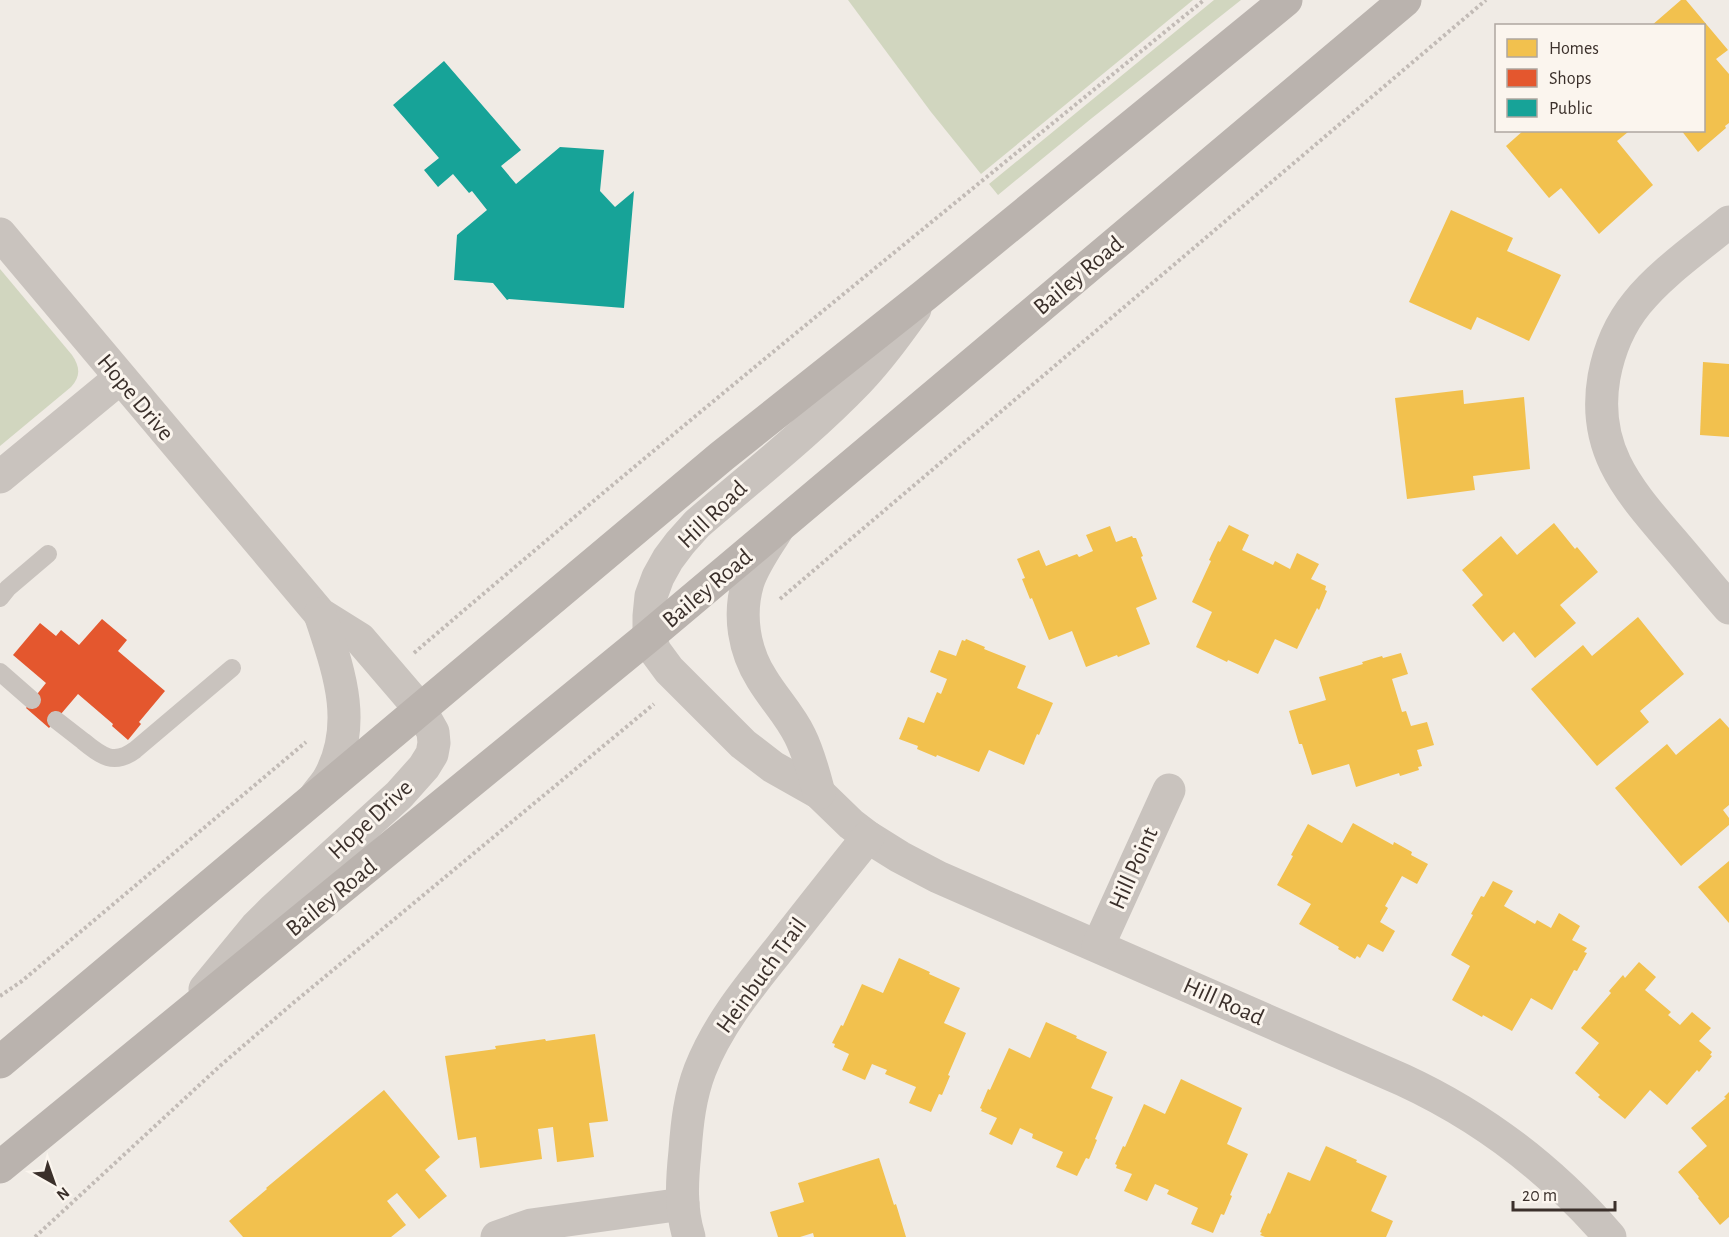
<svg xmlns="http://www.w3.org/2000/svg" width="1729" height="1237" font-family="'Alegreya Sans',sans-serif">
  <rect width="100%" height="100%" fill="#f0ebe5"/>
  <!-- green -->
  <g fill="#d1d6bf">
    <polygon points="848,0 1193,0 981,174 931,112"/>
    <polygon points="1214,0 1241,0 1092,118 998,195 989,184"/>
    <path d="M0 269 72 355C80 367 81 376 71 387L0 446Z"/>
  </g>
  <!-- homes -->
  <g fill="#f2c14e">
    <polygon points="1681,0 1686,0 1728,50 1716,59 1729,74 1729,123 1725,126 1726,128 1698,152 1681,130 1704,130 1704,26 1651,26"/>
    <polygon points="1524,130 1626,130 1628,132 1617,141 1653,185 1599,234 1561,188 1549,198 1506,146"/>
    <polygon points="1451,210 1513,238 1507,251 1561,275 1529,341 1477,317 1471,330 1409,302"/>
    <polygon points="1703,362 1729,364 1729,437 1700,435"/>
    <polygon points="1463,390 1464,404 1524,397 1530,469 1473,476 1475,490 1407,499 1395,398"/>
    <polygon points="1554,523 1575,549 1577,547 1598,572 1560,605 1576,623 1535,658 1514,632 1503,642 1487,623 1472,605 1483,595 1462,570 1501,536 1517,555"/>
    <polygon points="1229,525 1249,535 1242,550 1273,565 1275,561 1290,569 1297,553 1319,564 1311,579 1326,586 1325,590 1327,591 1319,610 1317,608 1297,649 1275,639 1258,674 1228,660 1227,662 1196,647 1212,612 1192,602 1211,561 1209,560 1218,541 1220,542"/>
    <polygon points="1110,526 1116,542 1132,536 1133,538 1136,538 1143,556 1141,557 1157,599 1136,608 1150,644 1118,657 1117,655 1086,667 1072,631 1049,640 1032,598 1030,599 1022,579 1025,578 1017,559 1039,550 1046,566 1077,554 1079,557 1093,551 1086,535"/>
    <polygon points="1638,617 1684,674 1640,711 1649,722 1597,766 1531,689 1583,645 1592,656"/>
    <polygon points="966,639 985,647 984,649 1026,666 1017,688 1053,703 1039,735 1037,734 1024,765 989,750 979,772 937,755 936,757 917,749 918,746 899,739 908,717 924,723 937,692 941,694 947,679 930,672 939,650 956,656 962,640 965,641"/>
    <polygon points="1401,653 1408,674 1392,679 1402,712 1406,711 1411,726 1427,722 1434,745 1417,750 1422,766 1418,767 1419,770 1400,776 1399,773 1356,787 1349,764 1312,775 1302,744 1299,744 1289,711 1326,700 1319,677 1363,664 1362,662 1382,656 1383,658"/>
    <polygon points="1720,718 1729,728 1729,805 1723,810 1729,818 1729,825 1681,866 1615,788 1667,744 1676,755"/>
    <polygon points="1353,823 1393,845 1394,842 1412,852 1411,855 1428,864 1417,884 1402,876 1385,906 1388,908 1380,922 1395,931 1383,952 1368,944 1360,958 1357,956 1355,959 1338,949 1339,947 1299,924 1311,904 1277,885 1293,856 1291,855 1308,824 1342,843"/>
    <polygon points="1729,861 1729,923 1698,887"/>
    <polygon points="1493,881 1513,891 1504,906 1535,924 1537,920 1551,928 1559,913 1580,926 1572,940 1587,948 1584,952 1587,953 1577,971 1574,970 1552,1010 1531,998 1512,1031 1483,1015 1482,1017 1452,1000 1470,966 1451,955 1473,915 1471,914 1481,896 1484,897"/>
    <polygon points="899,958 930,972 929,974 960,988 944,1023 966,1033 948,1075 950,1076 942,1095 939,1094 931,1112 909,1103 916,1087 885,1074 887,1070 872,1064 865,1080 842,1070 849,1054 834,1047 835,1044 832,1043 841,1025 843,1026 862,984 883,993"/>
    <polygon points="1639,962 1656,977 1645,990 1671,1012 1668,1015 1680,1025 1692,1012 1711,1028 1699,1041 1712,1052 1710,1055 1712,1056 1699,1072 1697,1070 1667,1105 1650,1090 1625,1119 1598,1097 1600,1095 1575,1073 1599,1043 1581,1028 1611,993 1609,991 1623,975 1625,978"/>
    <polygon points="1046,1022 1077,1036 1076,1038 1107,1052 1091,1088 1113,1097 1095,1139 1097,1140 1089,1159 1086,1158 1077,1176 1056,1167 1063,1152 1032,1138 1033,1134 1020,1128 1012,1145 989,1134 997,1118 981,1111 982,1109 980,1108 988,1089 990,1090 1009,1048 1030,1058"/>
    <polygon points="595,1034 608,1121 589,1123 594,1157 557,1162 553,1127 538,1129 542,1159 480,1168 476,1137 458,1140 445,1056 496,1049 495,1046 545,1039 546,1041"/>
    <polygon points="1181,1079 1242,1108 1227,1144 1248,1154 1230,1195 1232,1196 1224,1215 1221,1214 1213,1233 1191,1224 1198,1208 1167,1194 1169,1190 1155,1184 1147,1201 1124,1191 1132,1174 1116,1168 1117,1165 1115,1164 1123,1146 1125,1147 1144,1104 1165,1114"/>
    <polygon points="384,1090 440,1157 425,1170 447,1196 419,1219 397,1193 387,1201 406,1225 391,1237 243,1237 229,1221 267,1189 266,1188"/>
    <polygon points="1729,1092 1729,1217 1720,1225 1698,1198 1699,1197 1678,1172 1707,1146 1691,1128 1726,1098 1724,1097"/>
    <polygon points="1326,1146 1357,1160 1356,1162 1387,1176 1371,1211 1393,1221 1386,1237 1265,1237 1260,1235 1262,1233 1260,1232 1268,1213 1270,1214 1288,1172 1310,1181"/>
    <polygon points="879,1158 894,1205 896,1204 906,1237 814,1237 813,1233 800,1237 778,1237 770,1212 804,1202 798,1183"/>
  </g>
  <!-- shops -->
  <polygon fill="#e4572e" points="102,619 127,640 118,651 165,691 139,722 141,724 128,740 112,726 113,724 78,694 49,728 26,708 46,683 13,655 40,623 56,636 61,630 79,645"/>
  <!-- public -->
  <polygon fill="#17a398" points="444,61 521,150 501,166 516,184 560,147 604,150 600,191 615,207 634,191 624,308 509,299 507,300 493,283 454,280 457,235 487,210 472,191 469,193 453,174 438,187 424,170 439,158 393,105"/>
  <g fill="none" stroke-linecap="round" stroke-linejoin="round">
    <!-- path -->
    <g stroke="#c2bbb6" stroke-width="4" stroke-dasharray="3 3" stroke-linecap="butt">
      <polyline points="780,599 1486,0"/>
      <path d="M414 653C673 431 939 216 1204 0"/>
      <polyline points="0,996 22,981 306,742"/>
      <polyline points="35,1237 221,1065 292,1004 654,704"/>
    </g>
    <!-- lane -->
    <g stroke="#c9c3be" stroke-width="18">
      <polyline points="0,598 8,588 48,554"/>
      <polyline points="0,672 32,700"/>
      <path d="M56 720C65 727 74 734 83 741 101 756 114 766 135 750L232 668"/>
    </g>
    <!-- street -->
    <g stroke="#c9c3be" stroke-width="33">
      <path d="M1729 222C1699 247 1661 273 1637 303 1619 325 1609 350 1604 377 1592 446 1625 486 1667 535 1688 559 1708 584 1729 608"/>
      <polyline points="0,234 320,614 360,639 420,709 433,732 434,743 432,754 424,767 399,795 273,910 256,927 205,989"/>
      <path d="M915 309C897 334 879 359 858 381 809 432 750 478 697 524L680 543 668 559 658 577 651 596 649 616V636L655 651 669 670 743 744 773 767 819 793 851 824 868 837 900 857 938 877 1403 1080C1483 1117 1552 1170 1610 1237"/>
      <polyline points="0,477 120,378"/>
      <path d="M777 530C767 546 754 564 748 582 738 615 744 651 762 679 774 699 790 715 800 736 809 754 814 774 819 793"/>
      <path d="M315 797C319 791 325 785 329 778 359 723 338 669 320 614"/>
      <polyline points="1098,946 1169,790"/>
      <polyline points="497,1237 531,1225 683,1204"/>
      <path d="M689 1237C680 1208 682 1180 685 1151 687 1123 690 1096 700 1070 718 1024 749 987 780 948 809 911 838 874 868 837"/>
    </g>
    <!-- secondary -->
    <g stroke="#bab3ae" stroke-width="33">
      <polyline points="0,1062 722,456 925,295 1286,0"/>
      <polyline points="0,1167 649,636 1405,0"/>
    </g>
  </g>
  <g text-anchor="middle" stroke-width="6" stroke-linejoin="round" paint-order="stroke">
    <!-- street labels -->
    <g font-size="24" fill="#3b302b" stroke="#fbf5ee">
      <text transform="translate(1078 275) rotate(-40)" y="8">Bailey Road</text>
      <text transform="translate(136 397) rotate(50)" y="8">Hope Drive</text>
      <text transform="translate(712 514) rotate(-44)" y="8">Hill Road</text>
      <text transform="translate(707 588) rotate(-40)" y="8">Bailey Road</text>
      <text transform="translate(370 819) rotate(-43)" y="8">Hope Drive</text>
      <text transform="translate(1133 868) rotate(-66)" y="8">Hill Point</text>
      <text transform="translate(331 897) rotate(-39)" y="8">Bailey Road</text>
      <text transform="translate(761 975) rotate(-54)" y="8">Heinbuch Trail</text>
      <text transform="translate(1224 1001) rotate(24)" y="8">Hill Road</text>
    </g>
  </g>
  <!-- legend -->
  <rect x="1495" y="24" width="210" height="108" fill="#fbf5ee" stroke="#aea6a0" stroke-width="1.5"/>
  <rect x="1507" y="39" width="30" height="18" fill="#f2c14e" stroke="#aea6a0" stroke-width="1.5"/>
  <text x="1549" y="54" font-size="18" fill="#3b302b">Homes</text>
  <rect x="1507" y="69" width="30" height="18" fill="#e4572e" stroke="#aea6a0" stroke-width="1.5"/>
  <text x="1549" y="84" font-size="18" fill="#3b302b">Shops</text>
  <rect x="1507" y="99" width="30" height="18" fill="#17a398" stroke="#aea6a0" stroke-width="1.5"/>
  <text x="1549" y="114" font-size="18" fill="#3b302b">Public</text>
  <!-- north arrow -->
  <g transform="translate(54 1183) rotate(140)" stroke="#fbf5ee" stroke-width="4.5" paint-order="stroke">
  <path d="M0-4.5L10 22L0 15L-10 22Z" fill="#3b302b"/>
  <text y="-9" font-size="16" font-weight="bold" text-anchor="middle" fill="#3b302b">N</text>
  </g>
  <!-- scale -->
  <path d="M1513 1201v9h102v-9" fill="none" stroke="#3b302b" stroke-width="3"/>
  <text x="1522" y="1201" font-size="18" fill="#3b302b" stroke="#fbf5ee" stroke-width="4.5" paint-order="stroke">20 m</text>
</svg>
